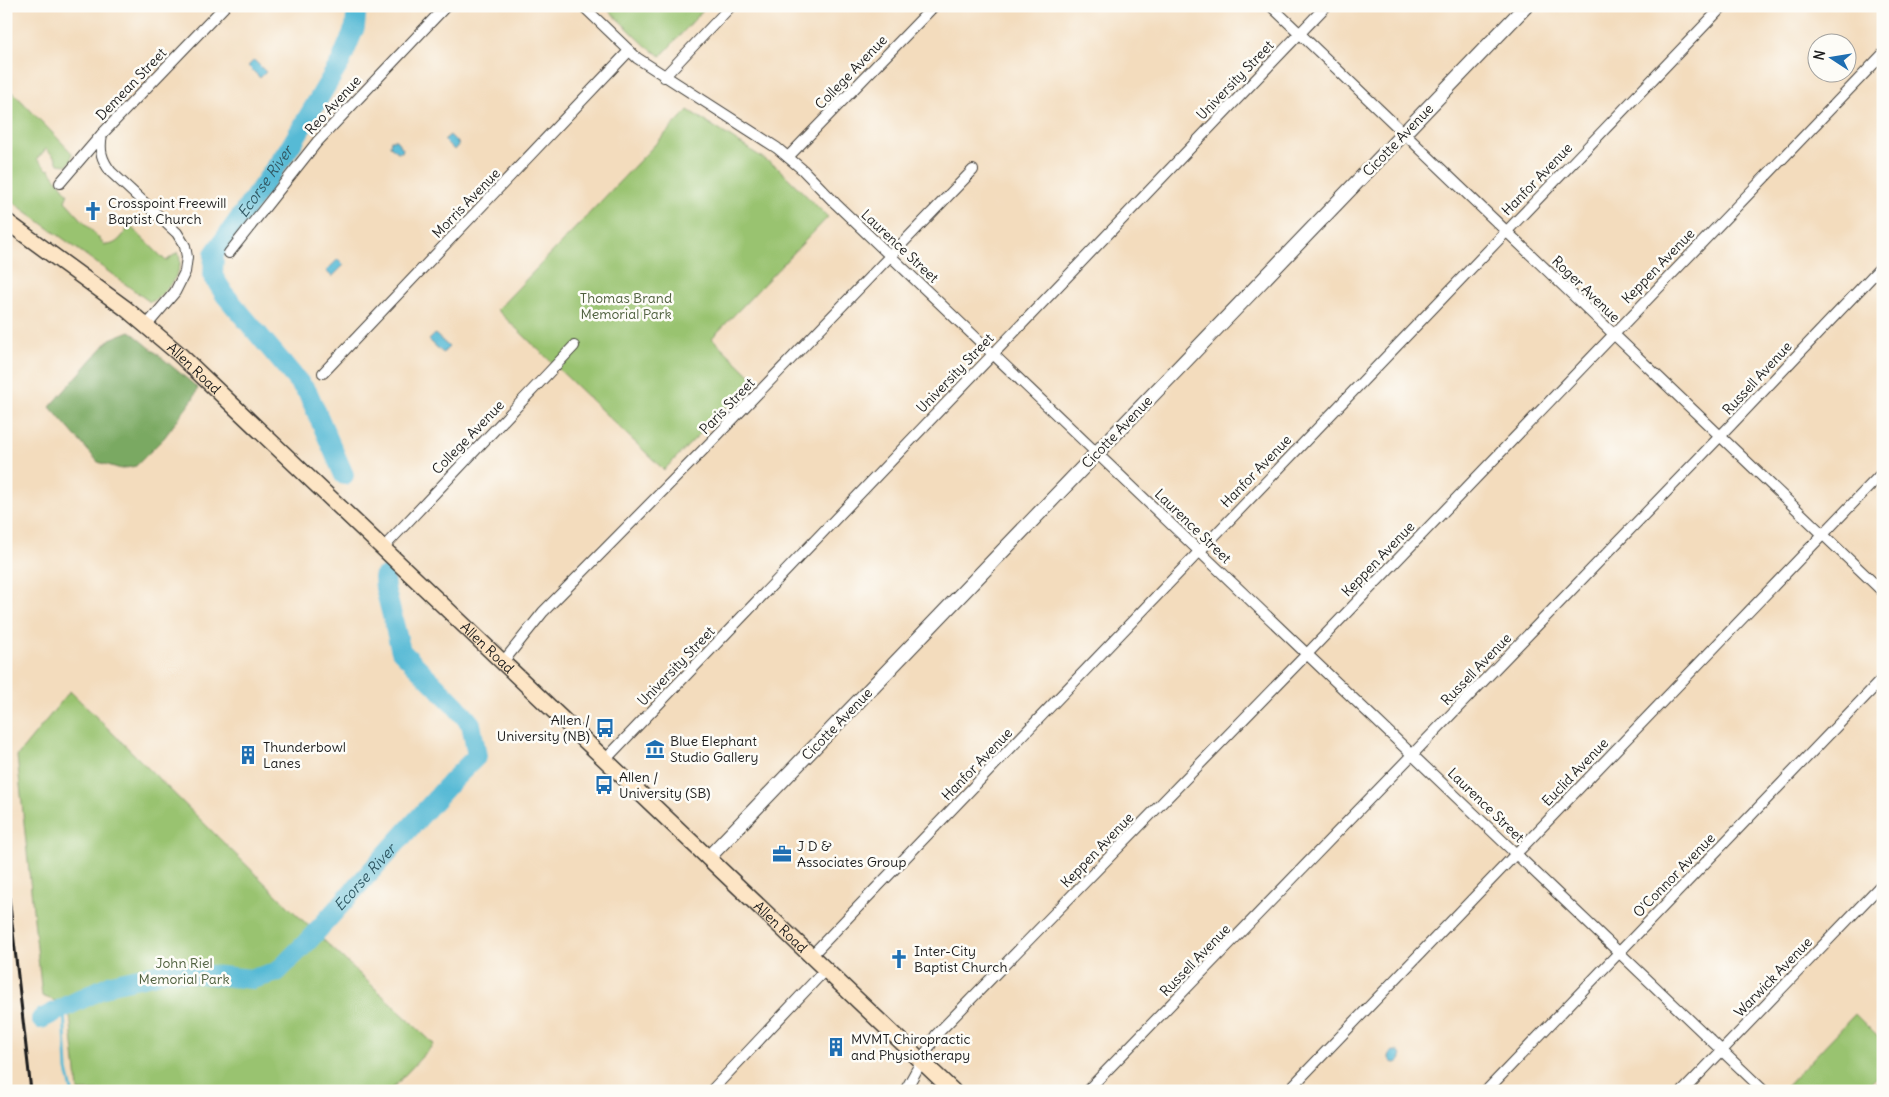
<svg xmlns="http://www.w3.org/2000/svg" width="1889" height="1097" font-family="Delius,sans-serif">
  <rect width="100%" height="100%" fill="#fdfcf7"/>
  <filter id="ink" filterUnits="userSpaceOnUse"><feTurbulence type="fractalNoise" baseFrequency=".02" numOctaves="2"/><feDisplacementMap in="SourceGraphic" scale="10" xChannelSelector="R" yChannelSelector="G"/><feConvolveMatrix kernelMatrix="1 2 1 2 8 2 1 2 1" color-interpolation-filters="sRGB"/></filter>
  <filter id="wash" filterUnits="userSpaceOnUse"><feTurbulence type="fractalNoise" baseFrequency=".0096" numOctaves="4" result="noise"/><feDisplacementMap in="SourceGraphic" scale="20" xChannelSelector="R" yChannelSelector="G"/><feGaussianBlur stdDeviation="1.12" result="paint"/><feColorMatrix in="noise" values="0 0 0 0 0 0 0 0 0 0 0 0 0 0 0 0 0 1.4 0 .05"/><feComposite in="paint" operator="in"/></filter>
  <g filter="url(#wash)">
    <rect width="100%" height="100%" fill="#f3dcbd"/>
    <!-- green -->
    <g fill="#99c36f" stroke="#5a7046">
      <polygon points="604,6 707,6 661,56 647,47"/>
      <path d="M6 85 72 153 71 161 67 165 58 164 55 157 46 149 37 159 48 170 49 169 68 194 65 201 105 245C117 246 124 235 129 225L166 261 178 252C180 257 181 264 179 269 176 279 160 300 150 302L6 197Z"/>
      <polygon points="688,110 777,167 828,217 712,338 754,379 664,470 497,310"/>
      <polygon points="70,691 294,912 434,1044 390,1091 78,1091 69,1006 42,996 17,756"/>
      <polygon points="1855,1014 1883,1042 1883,1071 1863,1091 1786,1091 1784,1089"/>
    </g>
    <!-- forest -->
    <polygon fill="#7aa962" stroke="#4b623f" points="130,331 198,388 193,399 164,438 136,466 121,469 98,462 50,407 110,339"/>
    <!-- water -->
    <g fill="#56bad5" stroke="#396b78">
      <polygon points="254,60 266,72 260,78 248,66"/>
      <polygon points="450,135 459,144 454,150 444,140"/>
      <polygon points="391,140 396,140 403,149 402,152 398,152 390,146"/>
      <polygon points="338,259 344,265 332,277 326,271"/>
      <polygon points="435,334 449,347 443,353 429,340"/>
      <circle cx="1395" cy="1057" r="6"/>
    </g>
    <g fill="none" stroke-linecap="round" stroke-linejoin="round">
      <!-- stream -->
      <polyline stroke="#56bad5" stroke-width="3" points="64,1009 67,1070 72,1091"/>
      <!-- river -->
      <g stroke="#56bad5" stroke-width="20">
        <path id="s1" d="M344 475 308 393 225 295 213 276 214 254 290 147 341 61 355 27 357 6"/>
        <path id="s2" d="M41 1019 112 984 169 971 252 979 277 972 308 941 452 781 477 756 471 724 455 705 401 651 385 588 384 577"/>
      </g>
    </g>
  </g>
  <g filter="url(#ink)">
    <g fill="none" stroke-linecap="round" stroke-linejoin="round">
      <!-- minor casing -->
      <g stroke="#3c3934" stroke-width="12">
        <g id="minor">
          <polyline points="583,6 637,58 777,148 803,170 836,204 1764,1091"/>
          <polyline points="1271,6 1883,592"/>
          <polyline points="664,77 731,6"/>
          <path d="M102 134C99 150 101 159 111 172L177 233 185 246 187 257 185 272 175 292 147 325"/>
          <polyline points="788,157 934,6"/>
          <polyline points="60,183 102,134 225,6"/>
          <polyline points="229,253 317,142 446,6"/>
          <polyline points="323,373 629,51"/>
          <polyline points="383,548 574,346"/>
          <polyline points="503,662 543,612 708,445 973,170"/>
          <polyline points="605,760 1326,6"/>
          <polyline points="811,956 1723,6"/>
          <polyline points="711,1091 826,969"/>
          <polyline points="905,1091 936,1035 1307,654 1883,54"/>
          <polyline points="1087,1091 1730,426 1883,265"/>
          <polyline points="1288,1091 1883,472"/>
          <polyline points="1486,1091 1883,678"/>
          <polyline points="1683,1091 1883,883"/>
          <polyline points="1881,1091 1883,1088"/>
        </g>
      </g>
      <!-- tertiary casing -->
      <g stroke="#3c3934" stroke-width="16">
        <polyline id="tertiary" points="708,858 1526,6"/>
      </g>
      <!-- secondary casing -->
      <g stroke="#3c3934" stroke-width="18">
        <g id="secondary">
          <path id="s3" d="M6 221 125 308 178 353 953 1091"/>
        </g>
      </g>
      <!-- minor -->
      <use href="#minor" stroke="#fff" stroke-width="10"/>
      <!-- tertiary -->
      <use href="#tertiary" stroke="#fff" stroke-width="14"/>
      <!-- secondary -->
      <use href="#secondary" stroke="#fde5c5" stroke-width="15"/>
      <!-- rail -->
      <polyline stroke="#1c1c1c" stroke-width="3" points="6,870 31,1091"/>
    </g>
  </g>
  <!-- icons -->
  <defs>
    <g id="church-bare" transform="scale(1.5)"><path d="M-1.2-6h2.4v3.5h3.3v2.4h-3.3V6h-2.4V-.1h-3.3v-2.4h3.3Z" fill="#1f6fb2" stroke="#fdfcf7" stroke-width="2.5" paint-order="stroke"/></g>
    <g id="bus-bare" transform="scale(1.5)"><path d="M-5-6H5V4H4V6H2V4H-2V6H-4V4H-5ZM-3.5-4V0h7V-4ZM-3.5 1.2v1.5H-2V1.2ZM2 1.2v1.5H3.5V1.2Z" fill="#1f6fb2" stroke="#fdfcf7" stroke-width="2.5" paint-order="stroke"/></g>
    <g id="museum-bare" transform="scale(1.5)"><path d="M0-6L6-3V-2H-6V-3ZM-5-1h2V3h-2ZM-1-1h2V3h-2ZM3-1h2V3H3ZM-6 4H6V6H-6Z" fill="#1f6fb2" stroke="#fdfcf7" stroke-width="2.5" paint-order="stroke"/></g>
    <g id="building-bare" transform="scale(1.5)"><path d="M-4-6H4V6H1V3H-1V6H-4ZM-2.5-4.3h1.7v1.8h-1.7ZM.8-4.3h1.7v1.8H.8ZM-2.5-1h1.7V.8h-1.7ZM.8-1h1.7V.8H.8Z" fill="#1f6fb2" stroke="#fdfcf7" stroke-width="2.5" paint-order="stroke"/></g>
    <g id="office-bare" transform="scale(1.5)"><path d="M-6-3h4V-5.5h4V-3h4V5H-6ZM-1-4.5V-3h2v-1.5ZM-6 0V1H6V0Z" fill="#1f6fb2" stroke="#fdfcf7" stroke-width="2.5" paint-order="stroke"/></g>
  </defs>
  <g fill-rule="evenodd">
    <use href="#church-bare" x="93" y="211"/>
    <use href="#bus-bare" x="605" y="728"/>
    <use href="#museum-bare" x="655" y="749"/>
    <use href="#building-bare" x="248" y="755"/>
    <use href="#bus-bare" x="604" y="785"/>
    <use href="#office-bare" x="782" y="854"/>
    <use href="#church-bare" x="899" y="959"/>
    <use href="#building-bare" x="836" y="1047"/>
  </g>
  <g text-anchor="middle" stroke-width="5" stroke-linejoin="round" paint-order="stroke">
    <!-- street labels -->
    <g font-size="14" fill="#1c1c1c" stroke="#fdfcf7">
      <text transform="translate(851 72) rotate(-46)" y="5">College Avenue</text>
      <text transform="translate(1235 80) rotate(-46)" y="5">University Street</text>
      <text transform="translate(131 84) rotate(-46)" y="5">Demean Street</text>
      <text transform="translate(333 105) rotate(-47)" y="5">Reo Avenue</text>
      <text transform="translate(1398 140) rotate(-46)" y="5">Cicotte Avenue</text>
      <text transform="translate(1537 179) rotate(-46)" y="5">Hanfor Avenue</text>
      <text transform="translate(466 203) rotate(-46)" y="5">Morris Avenue</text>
      <text transform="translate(900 246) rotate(43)" y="5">Laurence Street</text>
      <text transform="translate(1658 266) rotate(-46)" y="5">Keppen Avenue</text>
      <text transform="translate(1586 289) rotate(44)" y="5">Roger Avenue</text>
      <text dy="5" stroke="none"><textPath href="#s3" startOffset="239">Allen Road</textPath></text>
      <text transform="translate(955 373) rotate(-46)" y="5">University Street</text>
      <text transform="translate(1757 378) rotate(-47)" y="5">Russell Avenue</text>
      <text transform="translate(727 406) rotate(-46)" y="5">Paris Street</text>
      <text transform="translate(1117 432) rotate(-46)" y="5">Cicotte Avenue</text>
      <text transform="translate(468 437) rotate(-46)" y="5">College Avenue</text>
      <text transform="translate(1256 471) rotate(-46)" y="5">Hanfor Avenue</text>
      <text transform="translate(1193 526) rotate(44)" y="5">Laurence Street</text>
      <text transform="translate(1378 559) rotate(-46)" y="5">Keppen Avenue</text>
      <text dy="5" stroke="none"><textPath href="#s3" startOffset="644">Allen Road</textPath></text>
      <text transform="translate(676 666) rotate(-46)" y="5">University Street</text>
      <text transform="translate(1476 669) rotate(-46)" y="5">Russell Avenue</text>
      <text transform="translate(837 724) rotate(-46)" y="5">Cicotte Avenue</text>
      <text transform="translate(977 764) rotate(-46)" y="5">Hanfor Avenue</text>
      <text transform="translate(1575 772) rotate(-46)" y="5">Euclid Avenue</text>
      <text transform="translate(1486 805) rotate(44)" y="5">Laurence Street</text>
      <text transform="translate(1097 850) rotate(-46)" y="5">Keppen Avenue</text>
      <text transform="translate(1674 875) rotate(-46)" y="5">O'Connor Avenue</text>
      <text dy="5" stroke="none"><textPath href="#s3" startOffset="1049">Allen Road</textPath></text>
      <text transform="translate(1195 960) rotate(-46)" y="5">Russell Avenue</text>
      <text transform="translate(1773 977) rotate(-46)" y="5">Warwick Avenue</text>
    </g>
    <!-- poi labels -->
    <g font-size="14" fill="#1c1c1c" stroke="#fdfcf7" text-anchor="start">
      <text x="108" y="208">Crosspoint Freewill<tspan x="108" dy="16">Baptist Church</tspan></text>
      <text x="590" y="725" text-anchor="end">Allen /<tspan x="590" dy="16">University (NB)</tspan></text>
      <text x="670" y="746">Blue Elephant<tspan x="670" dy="16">Studio Gallery</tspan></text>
      <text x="263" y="752">Thunderbowl<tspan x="263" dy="16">Lanes</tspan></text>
      <text x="619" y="782">Allen /<tspan x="619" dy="16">University (SB)</tspan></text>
      <text x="797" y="851">J D &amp;<tspan x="797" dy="16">Associates Group</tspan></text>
      <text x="914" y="956">Inter-City<tspan x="914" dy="16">Baptist Church</tspan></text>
      <text x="851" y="1044">MVMT Chiropractic<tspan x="851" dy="16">and Physiotherapy</tspan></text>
    </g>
    <!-- park labels -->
    <g font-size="14" fill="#4e5f3d" stroke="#fdfcf7">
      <text x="626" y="303">Thomas Brand<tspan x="626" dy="16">Memorial Park</tspan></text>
      <text x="184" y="968">John Riel<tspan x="184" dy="16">Memorial Park</tspan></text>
    </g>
    <!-- water labels -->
    <g font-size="15" font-style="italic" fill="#335b66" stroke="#fdfcf7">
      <text dy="5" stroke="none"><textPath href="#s1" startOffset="351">Ecorse River</textPath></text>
      <text dy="5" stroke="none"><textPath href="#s2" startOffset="376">Ecorse River</textPath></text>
    </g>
  </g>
  <!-- margin -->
  <rect width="1889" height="1097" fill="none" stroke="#fdfcf7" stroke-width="25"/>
  <!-- north arrow -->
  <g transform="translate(1832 58) rotate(282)"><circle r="24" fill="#fdfcf7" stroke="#a3a29f"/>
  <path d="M0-4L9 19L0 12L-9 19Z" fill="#1f6fb2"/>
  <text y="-8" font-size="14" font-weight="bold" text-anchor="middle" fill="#1c1c1c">N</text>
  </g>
</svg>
